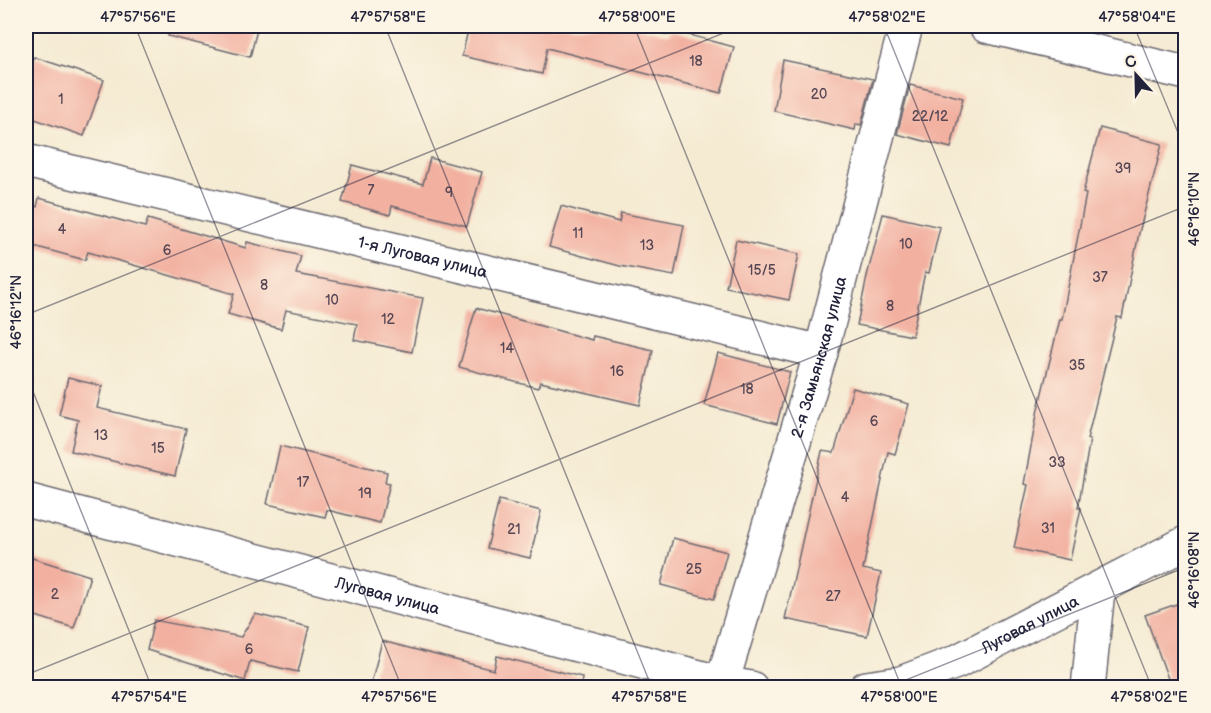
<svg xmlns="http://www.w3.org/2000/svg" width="1211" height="713" font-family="'Balsamiq Sans',sans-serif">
  <rect width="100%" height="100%" fill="#fcf5e5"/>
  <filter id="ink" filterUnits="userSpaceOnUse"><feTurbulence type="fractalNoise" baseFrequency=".0167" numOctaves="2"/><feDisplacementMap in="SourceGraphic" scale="12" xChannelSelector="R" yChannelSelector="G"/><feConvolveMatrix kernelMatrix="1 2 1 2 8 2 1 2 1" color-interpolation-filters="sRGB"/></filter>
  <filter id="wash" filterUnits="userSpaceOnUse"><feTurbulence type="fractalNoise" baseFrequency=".008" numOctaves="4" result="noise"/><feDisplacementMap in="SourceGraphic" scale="24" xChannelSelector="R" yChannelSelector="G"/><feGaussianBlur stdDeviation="1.35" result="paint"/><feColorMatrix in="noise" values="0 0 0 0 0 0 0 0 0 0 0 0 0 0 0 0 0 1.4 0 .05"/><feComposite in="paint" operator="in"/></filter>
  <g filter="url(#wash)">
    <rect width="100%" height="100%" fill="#f5ebd3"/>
    <g id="blocks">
      <!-- building -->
      <g fill="#f2b0a0">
        <polygon points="170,26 258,26 250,57 168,36"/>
        <polygon points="469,26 631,26 669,35 671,30 734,47 721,93 547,48 542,74 462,56"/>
        <polygon points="34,57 104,80 84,136 26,116 26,83"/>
        <polygon points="783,60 873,79 861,125 856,124 855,130 774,111"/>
        <polygon points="910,85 963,98 951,148 897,134"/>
        <polygon points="1100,128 1162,144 1139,233 1122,318 1117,317 1087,439 1090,439 1078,508 1081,508 1070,560 1014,548 1028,485 1024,484 1038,409 1060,319 1062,319 1086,194 1083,193"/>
        <polygon points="430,158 482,172 467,226 392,206 390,215 342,202 352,165 423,184"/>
        <polygon points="39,198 145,227 148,219 246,248 247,242 301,256 296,274 423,298 412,352 354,340 357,324 286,310 281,329 228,314 234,294 88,252 85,260 26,244 26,202 37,207"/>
        <polygon points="561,206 619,222 621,213 684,225 674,276 620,266 549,247"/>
        <polygon points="883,214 940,227 929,273 925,272 912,336 857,325 867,276"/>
        <polygon points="736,240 799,254 789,300 726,287"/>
        <polygon points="476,308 592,340 593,336 653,350 640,405 540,382 538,388 459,367"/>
        <polygon points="718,353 790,372 777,424 704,405"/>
        <polygon points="68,378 102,386 97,408 186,429 175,476 71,451 78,420 59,415"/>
        <polygon points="853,388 909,404 895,454 888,452 863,569 881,573 867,636 785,619 822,451 834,453"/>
        <polygon points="280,446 387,472 385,482 390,483 380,523 327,510 325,517 267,504"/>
        <polygon points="499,500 541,511 530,558 487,548"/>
        <polygon points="673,538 727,552 714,599 661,585"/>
        <polygon points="26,556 90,576 74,628 26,613"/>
        <polygon points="1185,601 1185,687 1171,687 1145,615"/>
        <polygon points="255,614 309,627 298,672 250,661 245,681 147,650 154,620 241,637"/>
        <polygon points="382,641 494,670 497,656 582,677 581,687 370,687"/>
      </g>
    </g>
  </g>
  <g filter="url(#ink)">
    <use href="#blocks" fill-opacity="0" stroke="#6c6870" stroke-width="1.5"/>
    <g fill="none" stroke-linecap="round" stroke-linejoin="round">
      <!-- minor casing -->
      <g stroke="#6c6870" stroke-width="36">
        <g id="minor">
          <polyline points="986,26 1186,73"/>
          <path id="s1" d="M26 161 821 352"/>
          <path id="s2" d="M26 500 722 683 751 688"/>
          <path id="s3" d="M722 683 821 352 906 26"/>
          <path id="s4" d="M866 688 901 683 956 662 1186 543"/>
          <polyline points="1088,688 1098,590"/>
        </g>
      </g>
      <!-- minor -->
      <use href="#minor" stroke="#fff" stroke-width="33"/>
    </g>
  </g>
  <!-- ticks -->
  <path fill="none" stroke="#22223b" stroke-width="1.5" stroke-opacity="0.45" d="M135 26 402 688M385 26 652 688M634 26 902 688M884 26 1152 688M1134 26 1186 152M26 315 741 26M26 374 152 688M26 675 1186 206M886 688 1186 567"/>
  <g text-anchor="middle" stroke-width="4.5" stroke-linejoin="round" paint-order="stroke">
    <!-- number labels -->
    <g font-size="14" fill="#564654">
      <text x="696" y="66">18</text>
      <text x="819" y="99">20</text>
      <text x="61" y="104">1</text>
      <text x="930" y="121">22/12</text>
      <text x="1123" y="173">39</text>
      <text x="371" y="195">7</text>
      <text x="449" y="197">9</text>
      <text x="62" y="234">4</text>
      <text x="578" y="238">11</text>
      <text x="906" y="249">10</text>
      <text x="647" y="250">13</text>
      <text x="167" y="255">6</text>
      <text x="762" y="275">15/5</text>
      <text x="1100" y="282">37</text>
      <text x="264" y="290">8</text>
      <text x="332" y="305">10</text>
      <text x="890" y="311">8</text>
      <text x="388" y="324">12</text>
      <text x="507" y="353">14</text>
      <text x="1077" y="370">35</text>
      <text x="617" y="376">16</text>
      <text x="747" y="394">18</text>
      <text x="874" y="426">6</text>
      <text x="101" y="440">13</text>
      <text x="158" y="453">15</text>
      <text x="1057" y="467">33</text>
      <text x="303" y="487">17</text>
      <text x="365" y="498">19</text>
      <text x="845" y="502">4</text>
      <text x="1048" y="533">31</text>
      <text x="514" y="534">21</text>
      <text x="694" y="574">25</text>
      <text x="55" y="599">2</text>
      <text x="833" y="601">27</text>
      <text x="249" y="654">6</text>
    </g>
    <!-- street labels -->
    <g font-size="16" fill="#22223b" stroke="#fcf5e5">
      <text dy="6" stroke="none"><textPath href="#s1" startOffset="408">1-я Луговая улица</textPath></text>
      <text dy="6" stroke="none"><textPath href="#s3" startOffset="340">2-я Замьянская улица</textPath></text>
      <text dy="6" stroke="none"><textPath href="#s2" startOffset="374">Луговая улица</textPath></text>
      <text dy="6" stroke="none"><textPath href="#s4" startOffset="177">Луговая улица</textPath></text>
    </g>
  </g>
  <!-- margin -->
  <rect width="1211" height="713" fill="none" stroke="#fcf5e5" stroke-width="66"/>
  <!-- north arrow -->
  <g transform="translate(1136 75) rotate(338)" stroke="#fcf5e5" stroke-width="4.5" paint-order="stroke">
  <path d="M0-4.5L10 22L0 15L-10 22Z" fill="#22223b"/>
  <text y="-9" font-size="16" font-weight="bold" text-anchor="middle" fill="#22223b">С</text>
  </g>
  <rect x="33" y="33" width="1145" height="647" fill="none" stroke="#22223b" stroke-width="2"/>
  <g font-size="15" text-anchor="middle" fill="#22223b">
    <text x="138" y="22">47°57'56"E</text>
    <text x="388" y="22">47°57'58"E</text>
    <text x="637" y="22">47°58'00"E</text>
    <text x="887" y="22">47°58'02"E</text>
    <text x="1137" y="22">47°58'04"E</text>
    <text transform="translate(1194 209) rotate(-90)" y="5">46°16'10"N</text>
    <text transform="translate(16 312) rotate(-90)" y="5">46°16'12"N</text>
    <text transform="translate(1194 570) rotate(-90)" y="5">46°16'08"N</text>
    <text x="149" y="702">47°57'54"E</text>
    <text x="399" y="702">47°57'56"E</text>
    <text x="649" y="702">47°57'58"E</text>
    <text x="899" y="702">47°58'00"E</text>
    <text x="1149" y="702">47°58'02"E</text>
  </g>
</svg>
